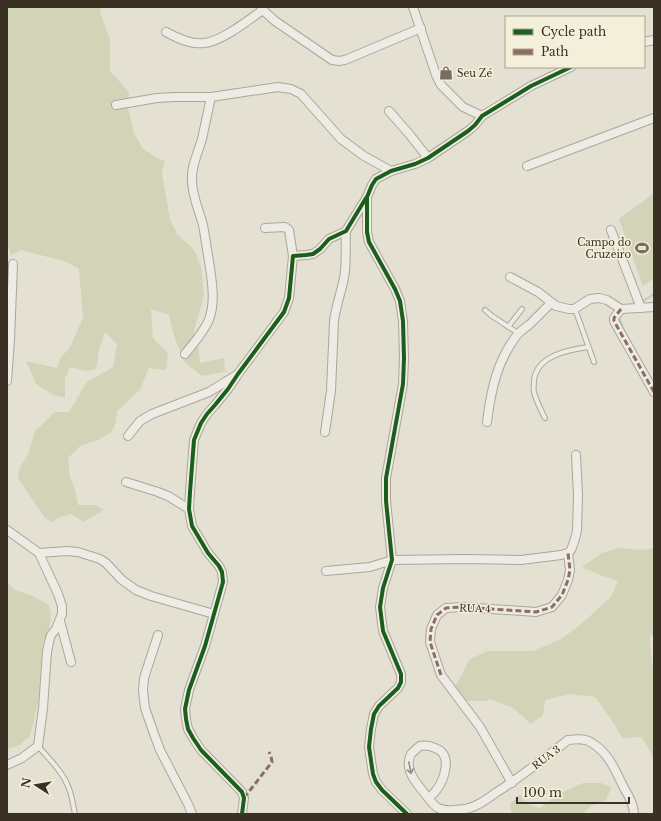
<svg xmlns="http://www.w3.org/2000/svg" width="661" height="821" font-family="'Libre Baskerville',serif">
  <rect width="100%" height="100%" fill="#e4e1d3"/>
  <!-- green -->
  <g fill="#d1d4b7">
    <polygon points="7,7 102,7 100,13 110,39 110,71 129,92 128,108 134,133 143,149 157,158 165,161 162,173 170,220 178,235 194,250 201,267 204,296 194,330 199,351 200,363 224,358 225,372 202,376 184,362 173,333 169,315 151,309 153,338 168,353 166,370 149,368 140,390 117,411 116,423 111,433 97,440 80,446 68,458 70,477 75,490 78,505 95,505 104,510 83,522 72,514 60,517 52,522 45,518 18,478 19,470 29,452 35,431 55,412 69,412 87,382 113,367 117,344 105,332 99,350 96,369 86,371 70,367 65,379 65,398 52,394 36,384 26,361 57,368 60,359 70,347 83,318 79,269 67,262 21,250 11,255 7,242"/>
    <polygon points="654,193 654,278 643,286 619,219"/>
    <polygon points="619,548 641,550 654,548 654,634 650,636 652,665 654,668 654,759 642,737 622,738 611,719 595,697 569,694 545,700 543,715 531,724 513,708 490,699 487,701 467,701 455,687 461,676 469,660 487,651 533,651 561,639 580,625 611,597 618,581 600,575 582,567 602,553"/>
    <polygon points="7,583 15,590 33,596 49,605 51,614 50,626 43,641 38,702 33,725 30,736 25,740 20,745 7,749"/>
    <polygon points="583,783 601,783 612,787 605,801 593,805 582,814 512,814 510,804 520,794 527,804 540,808 557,795"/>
  </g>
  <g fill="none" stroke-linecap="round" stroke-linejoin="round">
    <!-- stream -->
    <g stroke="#bccbc4" stroke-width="2">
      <polyline points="643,301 654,294"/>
      <polyline points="620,319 624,331"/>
    </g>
    <!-- lane casing -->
    <g stroke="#aaa69b" stroke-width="6">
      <g id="lane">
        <polyline points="575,309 594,362"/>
        <polyline points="485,310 492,316 518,333"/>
        <polyline points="508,327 522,309"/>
        <path d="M545 418C541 410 536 401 534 392 533 389 534 384 534 380 537 356 567 350 588 347"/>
        <path d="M38 746C49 759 62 771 68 786 72 795 73 805 75 814"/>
      </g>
    </g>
    <!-- street casing -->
    <g stroke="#aaa69b" stroke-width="10">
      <g id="street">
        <polyline points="261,7 263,10 275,21 332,60 339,61 345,60 421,28"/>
        <polyline points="413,7 436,75 441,85 463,107 482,116"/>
        <path d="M166 32C177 38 191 45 204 43 221 42 248 20 263 10"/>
        <polyline points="644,42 654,40"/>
        <polyline points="116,105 157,98 175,97 211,97"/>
        <polyline points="389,111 410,135 428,158"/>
        <polyline points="527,166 654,118"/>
        <polyline points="265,228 285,227 289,230 293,256"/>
        <polyline points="611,230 641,308"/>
        <polyline points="510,277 538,292 556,306 569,309 574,309 590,299 599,298 607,300 621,309 654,307"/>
        <polyline points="621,309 614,318 614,321 654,392"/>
        <path d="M185 354C193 344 202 334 208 322 217 302 211 276 208 255 206 245 205 235 203 225 199 210 192 196 192 180 191 166 198 153 202 139 205 125 208 111 211 97L278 87 291 89 301 94 341 139 364 156 391 171"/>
        <polyline points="7,381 10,340 13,264"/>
        <path d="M487 422C491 390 497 361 517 335 521 330 527 327 531 323 538 316 545 309 551 303"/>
        <path d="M325 432 331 391 334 321C336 306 341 293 344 278 347 263 345 246 346 231"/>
        <polyline points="128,436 140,421 152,414 209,392 235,376"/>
        <polyline points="126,482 158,492 168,496 189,509"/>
        <polyline points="7,530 39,553"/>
        <polyline points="326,571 370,567 392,560 464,559 521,560 561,555 568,553 571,550 574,542 577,531 578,495 576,455"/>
        <polyline points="60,621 71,662"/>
        <polyline points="158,635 144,678 143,690 145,708 153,731 160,750 188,804 192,814"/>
        <polyline points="7,765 22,758 38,746 43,708 47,652 49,642 51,635 56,629 62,614 62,606 58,594 39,553 67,551 78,552 100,559 106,563 122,580 136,590 151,596 214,614"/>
        <polyline points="512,783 480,727 441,675 430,642 431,629 437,615 446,608 462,607 536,612 552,607 562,595 568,580 570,570 568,553"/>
        <path d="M429 798C431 796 433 794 435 792 444 781 454 754 435 748 431 746 425 745 420 746 417 748 413 752 411 754 403 769 417 784 426 795 429 799 433 805 438 808 444 811 458 810 465 809 477 807 487 799 497 792 522 776 545 758 568 740 576 739 585 738 592 743 609 753 616 772 624 788 629 796 634 805 634 814"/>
        <polyline points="242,814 244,798 242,792 201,750 193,738 188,729 186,719 185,709 189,690 205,646 223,582 222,572 219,566 208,553 192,526 189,509 190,492 194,440 201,423 207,414 215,405 228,389 238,374 284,312 289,298 293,256 306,255 313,254 320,249 329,239 346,231 367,197"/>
        <polyline points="407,814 382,790 376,782 373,774 369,747 371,729 374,714 379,706 398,688 401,682 401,674 383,631 380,607 383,588 392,560 386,501 386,478 403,384 404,358 403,321 400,301 395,289 369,242 367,232 367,197 372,185 376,179 391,171 415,164 428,158 468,131 475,125 482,116 531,86 571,67"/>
      </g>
    </g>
    <!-- lane -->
    <use href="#lane" stroke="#edebe4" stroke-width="4"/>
    <!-- street -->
    <use href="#street" stroke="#edebe4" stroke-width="8"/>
    <!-- quiet -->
    <g stroke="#8d6e63" stroke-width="3" stroke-dasharray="6 3" stroke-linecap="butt">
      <polyline points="621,309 614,318 614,321 654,392"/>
      <polyline points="441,675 430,642 431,629 437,615 446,608 462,607 536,612 552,607 562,595 568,580 570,570 568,553"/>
      <polyline points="244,798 272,762 271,756 269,752"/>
    </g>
    <!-- cycleway casing -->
    <g stroke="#f4efdb" stroke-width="6">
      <g id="cycleway">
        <polyline points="242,814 244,798 242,792 201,750 193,738 188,729 186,719 185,709 189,690 205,646 223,582 222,572 219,566 208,553 192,526 189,509 190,492 194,440 201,423 207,414 215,405 228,389 238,374 284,312 289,298 293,256 306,255 313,254 320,249 329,239 346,231 366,198"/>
        <polyline points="407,814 382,790 376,782 373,774 369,747 371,729 374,714 379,706 398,688 401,682 401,674 383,631 380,607 383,588 392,560 386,501 386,478 403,384 404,358 403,321 400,301 395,289 369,242 367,232 367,197 372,185 376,179 391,171 415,164 428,158 468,131 475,125 482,116 531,86 571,67"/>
      </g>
    </g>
    <!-- cycleway -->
    <use href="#cycleway" stroke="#1b5e20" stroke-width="4"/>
  </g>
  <!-- one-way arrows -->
  <defs><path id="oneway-shaft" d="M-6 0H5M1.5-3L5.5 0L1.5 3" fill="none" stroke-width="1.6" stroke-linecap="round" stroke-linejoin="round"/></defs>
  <use stroke="#948e84" href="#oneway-shaft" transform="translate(410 768) rotate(79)"/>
  <!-- icons -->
  <defs>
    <g id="shop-bare" transform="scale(1.08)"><path d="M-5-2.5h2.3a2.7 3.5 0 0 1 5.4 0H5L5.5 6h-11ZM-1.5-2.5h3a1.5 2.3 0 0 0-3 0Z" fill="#766e61" stroke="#f4efdb" stroke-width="2.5" paint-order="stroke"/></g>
    <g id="stadium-bare" transform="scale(1.08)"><path d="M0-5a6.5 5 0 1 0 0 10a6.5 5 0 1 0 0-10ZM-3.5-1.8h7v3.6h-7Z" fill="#766e61" stroke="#f4efdb" stroke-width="2.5" paint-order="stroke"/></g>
  </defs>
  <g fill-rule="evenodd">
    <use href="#shop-bare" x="446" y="73"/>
    <use href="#stadium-bare" x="642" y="248"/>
  </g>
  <g text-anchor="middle" stroke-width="3" stroke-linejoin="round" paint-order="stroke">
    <!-- poi labels -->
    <g font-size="10" fill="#3a3023" stroke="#f4efdb" text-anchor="start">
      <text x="457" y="77">Seu Zé</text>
      <text x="631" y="246" text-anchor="end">Campo do<tspan x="631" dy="12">Cruzeiro</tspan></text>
    </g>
    <!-- street labels -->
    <g font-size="10" fill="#3a3023" stroke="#f4efdb">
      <text transform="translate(475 608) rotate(2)" y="4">RUA 4</text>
      <text transform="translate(546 757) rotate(-37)" y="4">RUA 3</text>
    </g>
  </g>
  <!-- border -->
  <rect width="661" height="821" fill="none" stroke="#3a3023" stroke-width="16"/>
  <!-- legend -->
  <rect x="505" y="16" width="140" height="52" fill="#f4efdb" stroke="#aaa391"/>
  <rect x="513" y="29" width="20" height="6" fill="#1b5e20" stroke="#aaa391"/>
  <text x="541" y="36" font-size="12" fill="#3a3023">Cycle path</text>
  <rect x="513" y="49" width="20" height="6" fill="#8d6e63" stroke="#aaa391"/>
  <text x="541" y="56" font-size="12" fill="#3a3023">Path</text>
  <!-- north arrow -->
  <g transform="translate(36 785) rotate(282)" stroke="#f4efdb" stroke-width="3" paint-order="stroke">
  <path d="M0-3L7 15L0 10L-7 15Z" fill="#3a3023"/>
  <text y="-6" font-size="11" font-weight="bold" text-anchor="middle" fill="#3a3023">N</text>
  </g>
  <!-- scale -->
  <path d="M517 797v6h112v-6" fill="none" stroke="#3a3023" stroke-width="2"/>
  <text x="523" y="797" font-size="12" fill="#3a3023" stroke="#f4efdb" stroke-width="3" paint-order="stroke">100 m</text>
</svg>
